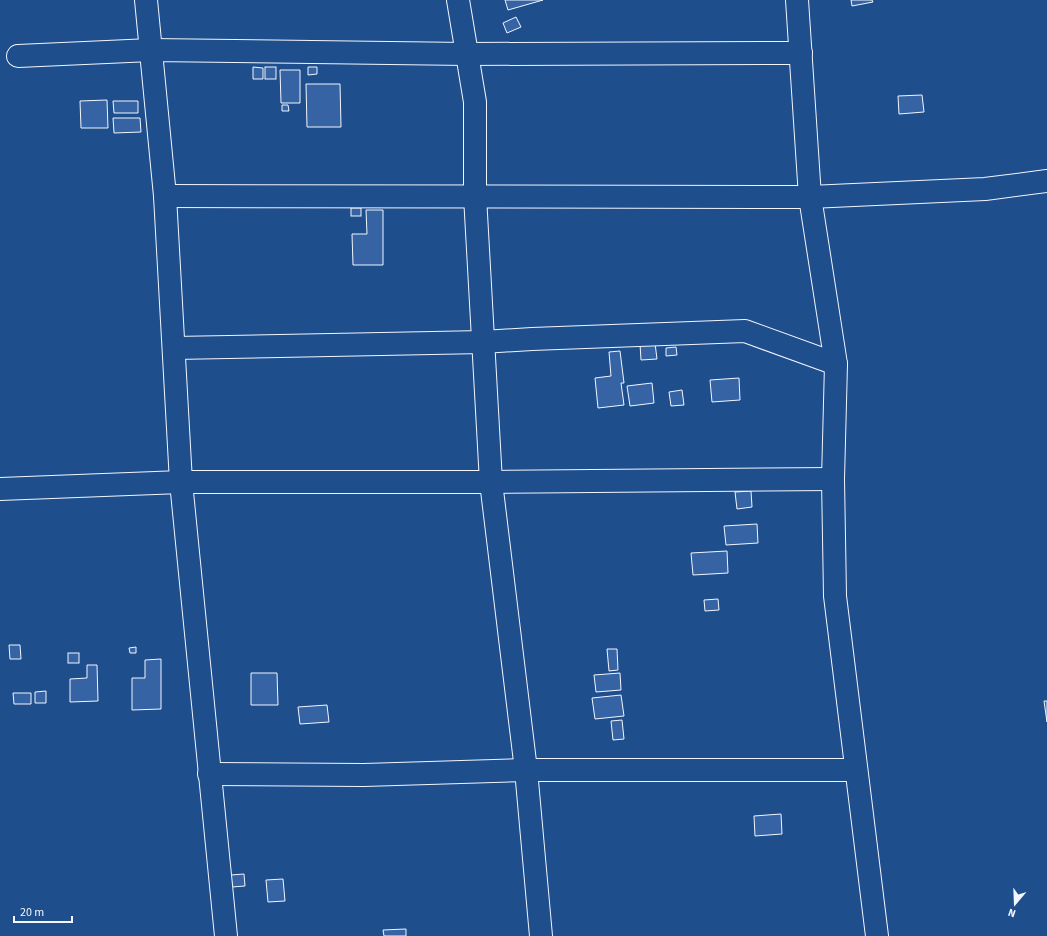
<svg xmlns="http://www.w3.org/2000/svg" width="1047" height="936" font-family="'Source Sans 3',sans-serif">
  <rect width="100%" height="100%" fill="#1f4e8c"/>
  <!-- building -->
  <g fill="#3563a3" stroke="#f2f6ff">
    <polygon points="505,0 543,0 508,10"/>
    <polygon points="851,0 872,0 873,2 852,6"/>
    <polygon points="516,17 521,27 507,33 503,23"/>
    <polygon points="253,67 263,68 263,79 253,79"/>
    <rect x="265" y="67" width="11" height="12"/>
    <polygon points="308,67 317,67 317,74 308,75"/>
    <polygon points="280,70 300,70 300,103 281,103"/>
    <polygon points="306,84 340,84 341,127 307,127"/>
    <polygon points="922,95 924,112 899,114 898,96"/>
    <polygon points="107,100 108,128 81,128 80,101"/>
    <polygon points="113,101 138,101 138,113 114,113"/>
    <polygon points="282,105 288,105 289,111 282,111"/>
    <polygon points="113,118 140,118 141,132 114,133"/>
    <rect x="351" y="208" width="10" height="8"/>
    <polygon points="366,210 383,210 383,265 353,265 352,234 367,234"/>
    <polygon points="655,343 657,359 641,360 640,344"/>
    <polygon points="676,347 677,355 666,356 666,348"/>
    <polygon points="620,351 624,383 621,383 624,405 598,408 595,378 611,376 609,352"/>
    <polygon points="739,378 740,400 712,402 710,380"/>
    <polygon points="652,383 654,403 630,406 627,386"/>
    <polygon points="682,390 684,405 671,406 669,392"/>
    <polygon points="751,491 752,507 737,509 735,492"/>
    <polygon points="757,524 758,543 726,545 724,526"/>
    <polygon points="727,551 728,573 693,575 691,553"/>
    <polygon points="718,599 719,610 705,611 704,600"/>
    <polygon points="9,645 20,645 21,659 10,659"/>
    <polygon points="136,647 136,653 130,653 129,648"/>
    <polygon points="607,649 617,649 618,670 609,671"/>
    <rect x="68" y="653" width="11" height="10"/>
    <polygon points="161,659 161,709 132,710 132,678 145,678 145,660"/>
    <polygon points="87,665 97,665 98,701 70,702 70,679 87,678"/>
    <polygon points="251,673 277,673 278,705 251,705"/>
    <polygon points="620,673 621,690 596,692 594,675"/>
    <polygon points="46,691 46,703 35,703 35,692"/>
    <polygon points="13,693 31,693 31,704 14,704"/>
    <polygon points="621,695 624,716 595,719 592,698"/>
    <polygon points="1044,701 1047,701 1047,722"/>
    <polygon points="327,705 329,722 300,724 298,707"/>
    <polygon points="622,720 624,739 613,740 611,721"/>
    <polygon points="781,814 782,834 755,836 754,816"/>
    <polygon points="244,874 245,886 232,887 231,875"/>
    <polygon points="283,879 285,901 268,902 266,880"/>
    <polygon points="406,929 406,936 384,936 383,930"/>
  </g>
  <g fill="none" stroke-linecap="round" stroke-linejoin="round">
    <!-- minor casing -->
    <g stroke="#f2f6ff" stroke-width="24">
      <g id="minor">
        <polyline points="146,0 165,196 181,482 226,936"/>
        <polyline points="458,0 475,102 475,196 491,482 526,770 541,936"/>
        <polyline points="797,0 810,197 836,364 833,479 835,596 877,936"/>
        <polyline points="18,56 151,50 467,54 801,53"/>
        <polyline points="165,196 810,197 985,189 1047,181"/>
        <polyline points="174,348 483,342 532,339 745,331 836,364"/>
        <polyline points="0,489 181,482 491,482 833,479"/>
        <polyline points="209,774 364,775 526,770 856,770"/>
      </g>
    </g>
    <!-- minor -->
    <use href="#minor" stroke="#1f4e8c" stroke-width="22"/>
  </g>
  <!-- north arrow -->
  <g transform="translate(1015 904) rotate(199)" stroke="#1f4e8c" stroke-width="3" paint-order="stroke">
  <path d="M0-3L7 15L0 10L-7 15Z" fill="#f2f6ff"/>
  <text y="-6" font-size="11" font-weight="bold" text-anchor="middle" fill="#f2f6ff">N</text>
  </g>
  <!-- scale -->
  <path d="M14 916v6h58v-6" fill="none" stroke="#f2f6ff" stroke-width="2"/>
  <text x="20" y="916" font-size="12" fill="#f2f6ff" stroke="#1f4e8c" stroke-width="3" paint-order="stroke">20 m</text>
</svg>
